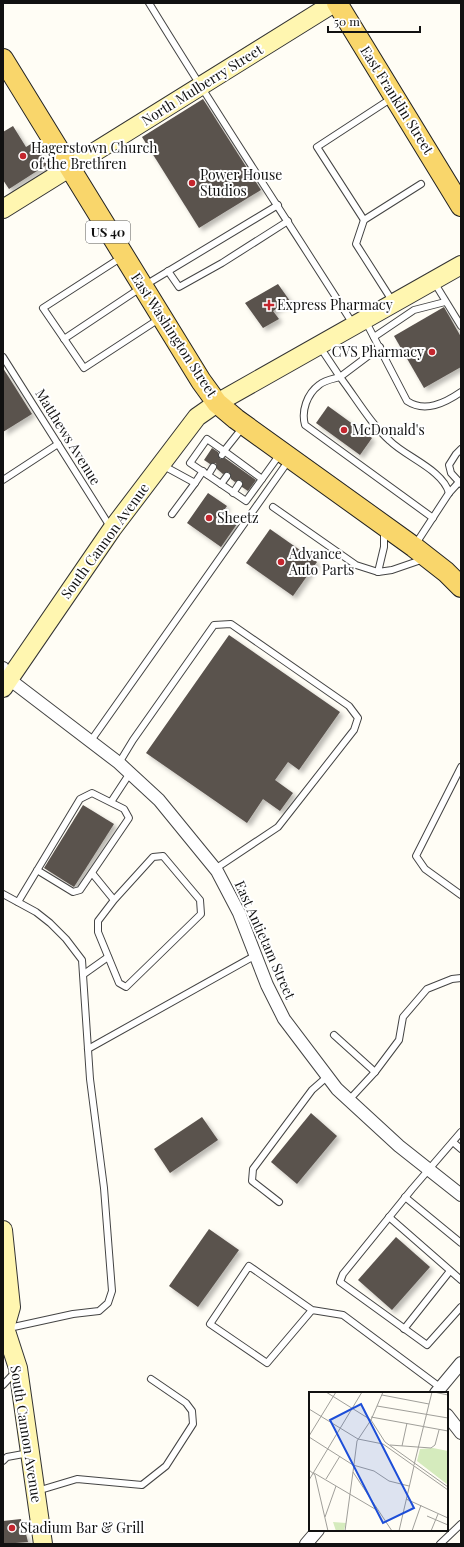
<svg xmlns="http://www.w3.org/2000/svg" width="464" height="1547" font-family="'Playfair Display',serif">
  <defs>
    <filter id="shadow"><feDropShadow dx="3.5" dy="3.5" stdDeviation="2" flood-color="#0004"/></filter>
  </defs>
  <rect width="100%" height="100%" fill="#fffdf5"/>
  <!-- building -->
  <g fill="#5a524d" filter="url(#shadow)">
    <polygon points="203,99 261,190 199,228 142,137"/>
    <polygon points="13,126 26,147 34,142 48,164 9,189 3,180 3,132"/>
    <polygon points="278,284 290,301 273,311 279,319 263,328 245,303"/>
    <polygon points="444,307 461,337 461,367 424,388 394,336"/>
    <polygon points="3,368 32,414 3,432"/>
    <polygon points="328,406 372,438 360,455 316,423"/>
    <polygon points="212,448 218,452 220,459 225,458 256,480 248,491 242,487 242,481 239,480 235,482 231,479 229,472 223,474 217,469 216,463 210,464 204,460"/>
    <polygon points="208,493 227,506 222,513 237,524 221,547 187,523"/>
    <polygon points="270,529 317,562 293,596 246,563"/>
    <polygon points="229,635 340,712 299,770 288,762 275,780 293,793 280,811 263,799 247,823 146,753"/>
    <polygon points="83,805 114,824 74,887 44,868"/>
    <polygon points="311,1113 337,1136 297,1184 271,1162"/>
    <polygon points="202,1117 218,1140 170,1173 154,1149"/>
    <polygon points="209,1229 239,1250 198,1307 169,1286"/>
    <polygon points="396,1237 430,1267 392,1310 358,1280"/>
    <polygon points="21,1519 23,1534 26,1534 28,1542 3,1544 3,1521"/>
  </g>
  <g fill="none" stroke-linecap="round" stroke-linejoin="round">
    <!-- lane casing -->
    <g stroke="#444" stroke-width="8">
      <g id="lane">
        <path d="M149 3C215 111 285 217 353 324"/>
        <polyline points="364,220 317,147 392,98"/>
        <polyline points="122,257 43,308 84,368 159,319"/>
        <polyline points="168,271 179,287 222,263 288,221"/>
        <polyline points="434,282 461,326"/>
        <polyline points="393,302 356,244 364,220 421,184"/>
        <path d="M366 322 407 401C425 413 445 403 461 392"/>
        <polyline points="374,337 414,310 445,302"/>
        <polyline points="64,339 142,287 278,205"/>
        <polyline points="320,347 340,377 380,347"/>
        <polyline points="3,357 111,528"/>
        <polyline points="461,449 456,454 449,465 451,473 461,484"/>
        <polyline points="222,455 224,451 262,479 246,501 190,463 207,439 224,451 243,427"/>
        <polyline points="162,465 195,483 203,471"/>
        <polyline points="208,475 213,467"/>
        <polyline points="262,479 280,454"/>
        <polyline points="3,480 58,444"/>
        <polyline points="221,484 227,476"/>
        <polyline points="233,493 239,484"/>
        <polyline points="273,507 356,565 378,572"/>
        <polyline points="172,514 195,483"/>
        <path d="M433 518 305 425C301 411 307 394 319 385 325 380 333 379 340 377 356 398 370 423 390 441 406 457 443 470 449 493"/>
        <polyline points="384,531 384,547 378,572 392,570 424,559"/>
        <polyline points="415,545 449,493 459,482"/>
        <polyline points="90,742 289,460"/>
        <polyline points="119,763 133,740 214,625 231,624 349,706 358,718 354,730 278,827 215,869"/>
        <polyline points="461,767 416,856 425,869 461,895"/>
        <polyline points="111,802 130,773"/>
        <polyline points="92,873 114,900 153,857 163,856 200,900 201,914 126,987 119,983 98,932 98,921 114,900"/>
        <polyline points="3,894 36,912 50,923 66,939 82,960 90,1079 104,1188 112,1291 108,1303 99,1311 73,1314 9,1328"/>
        <polyline points="18,902 80,799 92,793 124,809 129,818 80,890 73,892 37,870"/>
        <polyline points="84,974 108,957"/>
        <polyline points="334,1035 375,1072"/>
        <polyline points="88,1049 256,955"/>
        <polyline points="349,1100 375,1072 399,1040 403,1017 427,989 452,979 461,978"/>
        <polyline points="461,1132 412,1189 343,1274 340,1282 427,1345 461,1307"/>
        <polyline points="453,1142 461,1149"/>
        <polyline points="405,1197 461,1243"/>
        <polyline points="279,1202 252,1181 253,1169 312,1090 328,1076"/>
        <polyline points="389,1217 461,1280"/>
        <polyline points="312,1310 267,1363 210,1324 249,1266 312,1310 343,1315 441,1388"/>
        <polyline points="404,1329 450,1271"/>
        <polyline points="3,1385 16,1371"/>
        <polyline points="3,1461 7,1457 29,1453"/>
        <polyline points="37,1491 77,1479 142,1485 166,1466 193,1424 192,1411 186,1403 151,1379"/>
        <polyline points="440,1544 461,1524"/>
      </g>
    </g>
    <!-- street casing -->
    <g stroke="#444" stroke-width="14">
      <g id="street">
        <polyline points="3,668 9,679 119,763 159,800 217,871 239,913 267,985 284,1019 337,1089 399,1146 461,1195"/>
        <polyline points="436,1393 461,1363"/>
        <polyline points="447,1415 461,1433"/>
        <polyline points="306,1544 318,1530"/>
      </g>
    </g>
    <!-- secondary casing -->
    <g stroke="#333" stroke-width="20">
      <g id="secondary">
        <polyline points="3,209 334,3"/>
        <polyline points="3,688 112,529 197,417 217,403 461,265"/>
        <polyline points="3,1230 11,1307 5,1328 18,1368 43,1544"/>
      </g>
    </g>
    <!-- primary casing -->
    <g stroke="#222" stroke-width="22">
      <g id="primary">
        <polyline points="337,3 461,206"/>
        <polyline points="3,59 201,381 217,403 236,419 414,547 446,572 461,587"/>
      </g>
    </g>
    <!-- lane -->
    <use href="#lane" stroke="#fff" stroke-width="6"/>
    <!-- street -->
    <use href="#street" stroke="#fff" stroke-width="12"/>
    <!-- secondary -->
    <use href="#secondary" stroke="#fff6b0" stroke-width="18"/>
    <!-- primary -->
    <use href="#primary" stroke="#f9d66b" stroke-width="20"/>
  </g>
  <!-- markers -->
  <g fill="#c4262e" stroke="#fff" stroke-width="1.5">
    <circle cx="23" cy="156" r="4"/>
    <circle cx="192" cy="183" r="4"/>
    <path d="M267 299h4v4h4v4h-4v4h-4v-4h-4v-4h4z"/>
    <circle cx="432" cy="352" r="4"/>
    <circle cx="344" cy="430" r="4"/>
    <circle cx="209" cy="518" r="4"/>
    <circle cx="281" cy="562" r="4"/>
    <circle cx="12" cy="1528" r="4"/>
  </g>
  <g text-anchor="middle" stroke-width="4" stroke-linejoin="round" paint-order="stroke">
    <!-- shield labels -->
    <rect fill="#fff" stroke="#585858" stroke-width="1" x="86" y="221" width="44" height="22" rx="3"/>
    <g font-size="13" font-weight="bold" fill="#111">
      <text x="108" y="237">US 40</text>
    </g>
    <!-- street labels -->
    <g font-size="14" fill="#111" stroke="#fff">
      <text transform="translate(202 85) rotate(-32)" y="5">North Mulberry Street</text>
      <text transform="translate(397 100) rotate(58)" y="5">East Franklin Street</text>
      <text transform="translate(174 335) rotate(57)" y="5">East Washington Street</text>
      <text transform="translate(68 437) rotate(58)" y="5">Matthews Avenue</text>
      <text transform="translate(105 541) rotate(-54)" y="5">South Cannon Avenue</text>
      <text transform="translate(265 940) rotate(66)" y="5">East Antietam Street</text>
      <text transform="translate(26 1434) rotate(81)" y="5">South Cannon Avenue</text>
    </g>
    <!-- poi labels -->
    <g font-size="14" fill="#111" stroke="#fff" text-anchor="start">
      <text x="31" y="153">Hagerstown Church<tspan x="31" dy="16">of the Brethren</tspan></text>
      <text x="200" y="180">Power House<tspan x="200" dy="16">Studios</tspan></text>
      <text x="277" y="310">Express Pharmacy</text>
      <text x="424" y="357" text-anchor="end">CVS Pharmacy</text>
      <text x="352" y="435">McDonald's</text>
      <text x="217" y="523">Sheetz</text>
      <text x="289" y="559">Advance<tspan x="289" dy="16">Auto Parts</tspan></text>
      <text x="20" y="1533">Stadium Bar &amp; Grill</text>
    </g>
  </g>
  <!-- overview -->
  <g transform="translate(309 1392)">
    <rect width="139" height="139" fill="#fffdf5"/>
    <path d="M124 56 139 59V93L108 69 111 57ZM24 130 37 131 35 138 27 139Z" fill="#d5ebbd"/>
    <path fill="none" stroke="#a09f9a" stroke-width="1" d="M17 0 62 28 76 50 139 95M74 0 62 28 48 49 44 80 83 139M125 0 139 3M73 3 120 12M68 14 139 26M0 17 49 47 74 52 139 98M62 25 139 39M0 44 27 0M0 45 44 73 65 79 80 89 100 94M81 53 122 56 126 53 130 38M93 54 98 31M105 73 123 0M0 78 6 83 19 139M5 81 66 117M17 87 31 64M0 88 53 0M97 107 139 126M118 124 139 133M16 125 27 94M36 139 44 80M90 139 105 74M103 139 112 113M122 139 129 122"/>
    <path fill="#1d4ed8" fill-opacity="0.15" stroke="#1d4ed8" stroke-width="2" d="M52 12 105 116 74 131 21 28Z"/>
    <rect width="139" height="139" fill="none" stroke="#111" stroke-width="2"/>
  </g>
  <!-- border -->
  <rect width="464" height="1547" fill="none" stroke="#111111" stroke-width="8"/>
  <!-- scale -->
  <path d="M328 26v6h92v-6" fill="none" stroke="#111111" stroke-width="2"/>
  <text x="334" y="26" font-size="12" fill="#111111" stroke="#ffffff" stroke-width="3" paint-order="stroke">50 m</text>
</svg>
